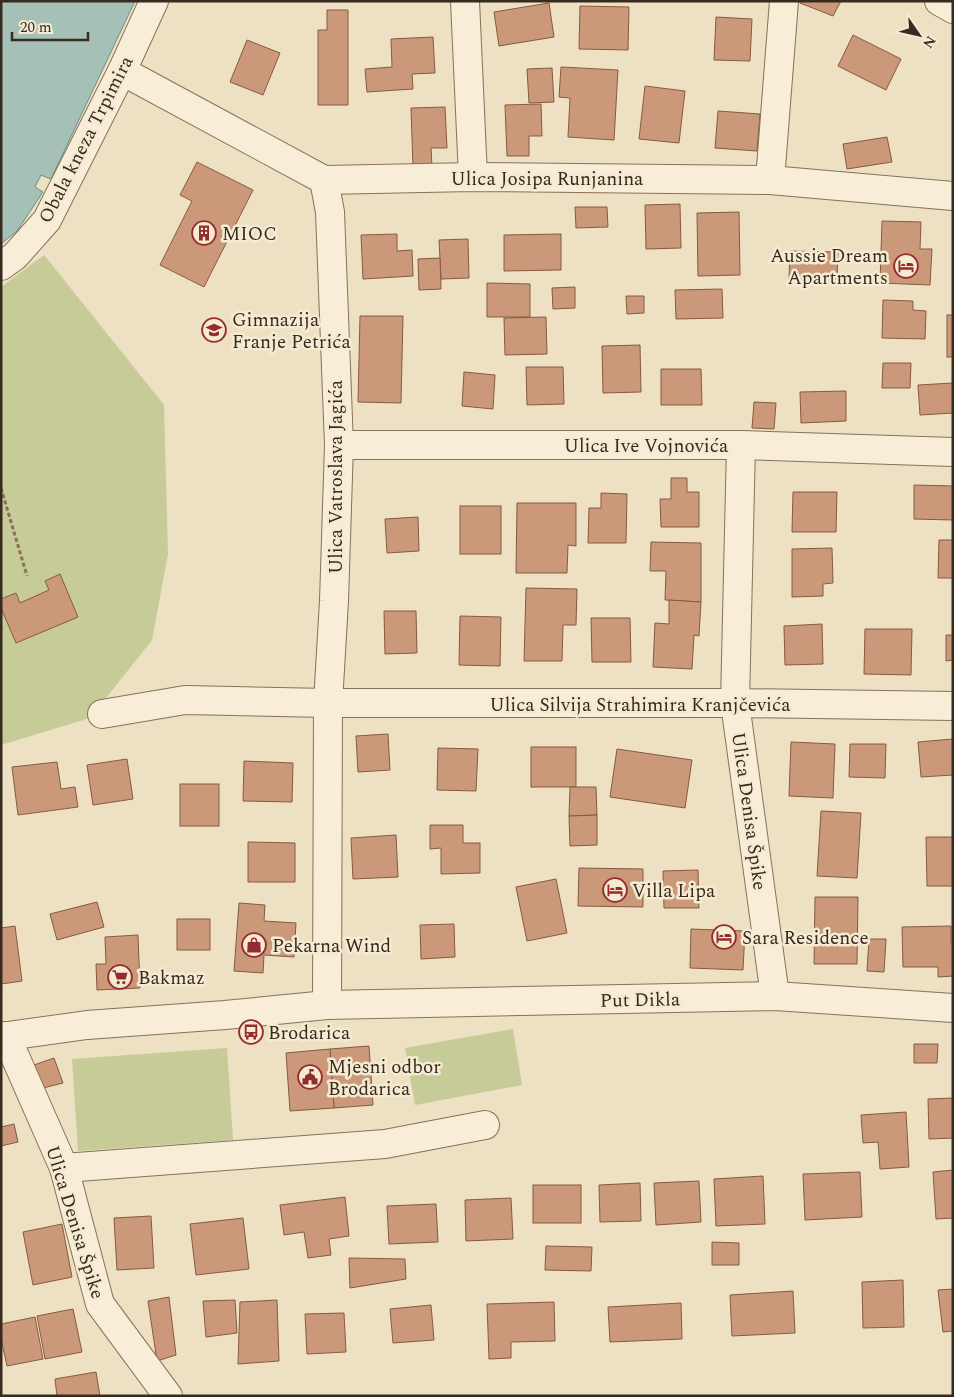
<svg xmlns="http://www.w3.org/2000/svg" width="954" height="1397" font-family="Spectral,serif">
  <rect width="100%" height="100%" fill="#ede0c3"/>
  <!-- green -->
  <g fill="#c6cb97">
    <polygon points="44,255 164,405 168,554 152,640 90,718 1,745 1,287"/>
    <polygon points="513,1029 522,1085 415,1105 405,1048"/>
    <polygon points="227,1048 233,1140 78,1151 72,1059"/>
  </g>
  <!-- water -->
  <polygon fill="#a5c0b7" stroke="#6c8e85" points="1,1 135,1 51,179 41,175 35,187 43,192 17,231 1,244"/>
  <!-- building -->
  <g fill="#cb9979" stroke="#865a40">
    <polygon points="800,1 841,1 833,16 800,3"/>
    <polygon points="549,3 554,37 499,46 494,12"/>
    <polygon points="580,6 629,7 628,50 579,49"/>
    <polygon points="327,10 348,10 348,105 318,105 318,30 327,30"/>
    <polygon points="716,17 752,19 750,61 714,60"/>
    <polygon points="853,35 901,59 886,90 838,66"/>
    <polygon points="433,37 435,73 412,74 413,89 367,92 365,69 392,67 391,39"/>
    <polygon points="247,40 280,53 263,95 230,82"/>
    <polygon points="561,67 618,70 614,140 568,137 570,98 559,97"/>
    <polygon points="552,68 554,102 529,103 527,69"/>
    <polygon points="645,86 685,91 679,143 639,139"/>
    <polygon points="541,104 542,136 529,136 529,156 507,156 505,105"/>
    <polygon points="445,107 447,148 431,148 432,166 413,167 411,108"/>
    <polygon points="718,111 760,114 757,151 715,148"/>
    <polygon points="887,137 892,162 847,169 843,144"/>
    <polygon points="197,162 253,190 204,287 160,265 192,201 180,195"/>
    <polygon points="680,204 681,248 646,249 645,205"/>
    <polygon points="575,207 607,207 608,227 576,228"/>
    <polygon points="739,212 740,275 698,276 697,213"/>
    <polygon points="882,221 921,222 920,249 932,249 930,285 880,283"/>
    <polygon points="397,234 397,251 412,250 413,276 363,279 361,235"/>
    <polygon points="561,234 561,270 504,271 504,235"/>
    <polygon points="468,239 469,278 441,279 439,240"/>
    <polygon points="790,251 838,252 837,280 789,279"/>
    <polygon points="440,258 441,289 419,290 418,259"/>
    <polygon points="487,283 530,284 530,317 487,317"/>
    <polygon points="575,287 575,308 553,309 552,288"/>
    <polygon points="722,289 723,318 676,319 675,290"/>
    <polygon points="626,296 644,296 644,313 627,314"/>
    <polygon points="883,300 913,301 913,310 926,311 925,339 882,338"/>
    <rect x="947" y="315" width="6" height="42"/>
    <polygon points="360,316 403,316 401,403 358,402"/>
    <polygon points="546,317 547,354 505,355 504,318"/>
    <polygon points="640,345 641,392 603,393 602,346"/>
    <polygon points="883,363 911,363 910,388 882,388"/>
    <polygon points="526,367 563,367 564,404 527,405"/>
    <polygon points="661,369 701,369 702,405 661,405"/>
    <polygon points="464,372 495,375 493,409 462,406"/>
    <polygon points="953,383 953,413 920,415 918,385"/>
    <polygon points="846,391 846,421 801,423 800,392"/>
    <polygon points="754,402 776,403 774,429 752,428"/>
    <polygon points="671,478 687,478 687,492 699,492 699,527 661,527 660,499 671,499"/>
    <polygon points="914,485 953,486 953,520 914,519"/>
    <polygon points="793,492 837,492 836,532 792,532"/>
    <polygon points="601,493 627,494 626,543 588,543 589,508 601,508"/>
    <polygon points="517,503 576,503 576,546 568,545 567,573 516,573"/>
    <rect x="460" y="506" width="41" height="48"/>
    <polygon points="418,517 419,551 387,553 385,519"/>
    <polygon points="939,540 953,540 953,578 938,578"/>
    <polygon points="651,542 701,543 701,602 665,600 666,571 650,571"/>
    <polygon points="832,548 833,583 823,584 823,596 792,597 792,549"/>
    <polygon points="60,574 78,617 16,643 1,608 1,599 16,593 20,603 49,590 45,581"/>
    <polygon points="526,588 577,589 576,625 563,625 562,661 524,661"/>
    <polygon points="669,600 701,602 699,636 694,635 692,669 653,667 655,623 669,624"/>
    <polygon points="384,611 416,611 417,653 385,654"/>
    <polygon points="460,616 501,617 500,666 459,665"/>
    <polygon points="591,618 630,618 631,662 592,662"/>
    <polygon points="822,624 823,664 785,665 784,626"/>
    <polygon points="865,629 912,629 911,675 864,674"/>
    <polygon points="946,635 953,635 953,660 946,661"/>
    <polygon points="388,734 390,770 358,772 356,736"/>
    <polygon points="953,739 953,775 921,777 918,742"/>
    <polygon points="791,742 835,744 833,798 789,796"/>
    <polygon points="850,744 886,744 885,778 849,777"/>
    <rect x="531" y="747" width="45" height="40"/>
    <polygon points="438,748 478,749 476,791 437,790"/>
    <polygon points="617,749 692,760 685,808 610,797"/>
    <polygon points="127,759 133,799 93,805 87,765"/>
    <polygon points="244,761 293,763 292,802 243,801"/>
    <polygon points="57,762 61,789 75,787 78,807 18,815 12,767"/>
    <rect x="180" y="784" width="39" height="42"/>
    <polygon points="570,787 596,787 597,815 569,816"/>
    <polygon points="821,811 861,813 857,878 817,876"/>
    <polygon points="597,815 597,845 570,846 569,816"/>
    <polygon points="430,825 463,825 463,843 480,843 480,873 441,874 441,848 430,849"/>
    <polygon points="396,835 398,877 353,879 351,838"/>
    <polygon points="926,837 953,837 953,886 927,886"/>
    <polygon points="248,842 295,843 295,882 248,882"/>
    <polygon points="579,868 643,869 643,907 578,906"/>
    <polygon points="698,870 699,908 664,908 663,871"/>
    <polygon points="556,879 567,933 527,941 516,887"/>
    <polygon points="815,897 858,897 857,964 814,964"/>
    <polygon points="97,902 104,927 57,940 50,914"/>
    <polygon points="239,903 265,905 264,921 296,923 294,957 264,955 263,973 234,971"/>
    <rect x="177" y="919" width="33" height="31"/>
    <polygon points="454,924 455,957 421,959 420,925"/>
    <polygon points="15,926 22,981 1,984 1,928"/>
    <polygon points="951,926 951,943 953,943 953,976 938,977 938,967 903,967 902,927"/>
    <polygon points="691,929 745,931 743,970 690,968"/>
    <polygon points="138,935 140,988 97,990 96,964 106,964 105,937"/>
    <polygon points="869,939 886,939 884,972 867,971"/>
    <polygon points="914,1044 938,1044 937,1063 914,1063"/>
    <polygon points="369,1046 373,1105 334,1108 330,1049"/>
    <polygon points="330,1049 334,1108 290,1111 286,1053"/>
    <polygon points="54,1058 63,1083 39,1089 31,1066"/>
    <polygon points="953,1098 953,1138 929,1139 928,1099"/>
    <polygon points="906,1112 909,1167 880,1169 878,1142 863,1143 861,1115"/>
    <polygon points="14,1124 18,1142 1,1146 1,1127"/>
    <polygon points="953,1170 953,1218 936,1219 933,1172"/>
    <polygon points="860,1172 862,1217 805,1220 803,1174"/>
    <polygon points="763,1176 765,1224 716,1226 714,1179"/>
    <polygon points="699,1181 701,1222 656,1225 654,1183"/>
    <polygon points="640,1183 641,1221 600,1222 599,1185"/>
    <rect x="533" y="1185" width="48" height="38"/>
    <polygon points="345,1197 349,1236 329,1239 331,1255 308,1258 304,1232 284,1235 280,1205"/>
    <polygon points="511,1198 513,1239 466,1241 465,1200"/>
    <polygon points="436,1204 438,1242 389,1244 387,1206"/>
    <polygon points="151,1216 154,1268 117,1270 114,1218"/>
    <polygon points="243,1218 249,1269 196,1275 190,1224"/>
    <polygon points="62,1224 72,1277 33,1285 23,1232"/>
    <polygon points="712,1242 739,1243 739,1265 712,1265"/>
    <polygon points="546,1246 592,1247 591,1271 545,1270"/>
    <polygon points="349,1258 405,1259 406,1279 350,1288"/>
    <polygon points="903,1280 904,1327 863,1328 862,1282"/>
    <polygon points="953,1289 953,1331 943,1332 938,1290"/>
    <polygon points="793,1291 795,1333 732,1336 730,1295"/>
    <polygon points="169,1297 176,1355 157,1361 148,1301"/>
    <polygon points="235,1300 237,1333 206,1337 203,1301"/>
    <polygon points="277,1300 279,1361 238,1364 240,1302"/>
    <polygon points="554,1302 555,1341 511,1342 511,1358 489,1359 487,1304"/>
    <polygon points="681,1303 682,1339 610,1342 608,1307"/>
    <polygon points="431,1305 434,1340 393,1343 390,1309"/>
    <polygon points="73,1309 82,1352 45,1359 37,1316"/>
    <polygon points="344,1313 346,1352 307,1354 305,1314"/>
    <polygon points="35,1317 43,1359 7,1366 1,1338 1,1324"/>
    <polygon points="96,1372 100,1396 57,1396 55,1379"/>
  </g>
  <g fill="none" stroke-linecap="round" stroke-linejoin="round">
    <!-- minor casing -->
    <g stroke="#87715a" stroke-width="30">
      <g id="minor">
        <polyline points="465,1 473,177"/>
        <polyline points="939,1 953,9"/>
        <polyline points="122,71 324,180 330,212 339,445 334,601 328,703 327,1005"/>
        <polyline points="324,180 473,177 770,180 953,196"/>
        <polyline points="770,180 784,1"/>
        <polyline points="1,266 15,256 47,220 122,71 154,1"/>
        <polyline points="339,445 741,445 953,452"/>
        <polyline points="741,445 735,703 775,996"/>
        <polyline points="102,714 185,700 328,703 735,703 953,706"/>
        <polyline points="6,1036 64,1168 100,1304 168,1396"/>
        <polyline points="1,1037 87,1025 225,1015 327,1005 775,996 953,1008"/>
        <polyline points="64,1168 385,1144 485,1125"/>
      </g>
    </g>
    <!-- path -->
    <polyline stroke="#87715a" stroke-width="3" stroke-dasharray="4 2.5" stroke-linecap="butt" points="1,488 27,576"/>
    <!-- minor -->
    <use href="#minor" stroke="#f8edd6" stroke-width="28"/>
  </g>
  <!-- icons -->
  <defs>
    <g id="building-ring" transform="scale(1.25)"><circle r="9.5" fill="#f5ead2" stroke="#952b2e" stroke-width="1.5"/><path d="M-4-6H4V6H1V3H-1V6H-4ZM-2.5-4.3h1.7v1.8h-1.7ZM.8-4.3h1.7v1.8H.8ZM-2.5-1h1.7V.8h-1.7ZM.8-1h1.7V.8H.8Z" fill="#952b2e"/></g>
    <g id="hotel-ring" transform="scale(1.25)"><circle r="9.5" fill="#f5ead2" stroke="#952b2e" stroke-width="1.5"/><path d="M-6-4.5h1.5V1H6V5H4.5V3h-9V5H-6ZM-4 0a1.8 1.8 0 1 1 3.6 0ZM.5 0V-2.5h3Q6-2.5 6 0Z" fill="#952b2e"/></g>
    <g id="school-ring" transform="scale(1.25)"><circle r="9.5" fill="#f5ead2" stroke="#952b2e" stroke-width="1.5"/><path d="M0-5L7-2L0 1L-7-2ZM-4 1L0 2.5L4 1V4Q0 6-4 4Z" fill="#952b2e"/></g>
    <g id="shop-ring" transform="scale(1.25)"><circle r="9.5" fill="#f5ead2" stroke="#952b2e" stroke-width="1.5"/><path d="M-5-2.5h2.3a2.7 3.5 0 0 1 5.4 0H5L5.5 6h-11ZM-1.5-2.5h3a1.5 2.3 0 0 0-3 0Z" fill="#952b2e"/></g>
    <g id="supermarket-ring" transform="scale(1.25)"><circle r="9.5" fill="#f5ead2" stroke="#952b2e" stroke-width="1.5"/><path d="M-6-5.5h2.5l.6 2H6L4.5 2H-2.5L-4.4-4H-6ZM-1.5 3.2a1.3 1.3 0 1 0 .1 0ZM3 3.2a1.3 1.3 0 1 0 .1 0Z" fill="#952b2e"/></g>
    <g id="bus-ring" transform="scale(1.25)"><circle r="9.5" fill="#f5ead2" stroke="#952b2e" stroke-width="1.5"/><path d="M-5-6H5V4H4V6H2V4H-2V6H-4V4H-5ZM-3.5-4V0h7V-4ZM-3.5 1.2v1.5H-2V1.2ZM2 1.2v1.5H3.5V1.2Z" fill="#952b2e"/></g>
    <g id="civic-ring" transform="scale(1.25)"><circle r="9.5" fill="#f5ead2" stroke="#952b2e" stroke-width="1.5"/><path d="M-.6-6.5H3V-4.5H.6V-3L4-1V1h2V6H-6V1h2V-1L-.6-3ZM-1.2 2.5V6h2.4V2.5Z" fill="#952b2e"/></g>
  </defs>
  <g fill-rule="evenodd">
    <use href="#building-ring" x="204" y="233"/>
    <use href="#hotel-ring" x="906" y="266"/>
    <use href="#school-ring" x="214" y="330"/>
    <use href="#hotel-ring" x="615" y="890"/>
    <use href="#hotel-ring" x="724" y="937"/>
    <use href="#shop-ring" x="254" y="945"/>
    <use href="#supermarket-ring" x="120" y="977"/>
    <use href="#bus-ring" x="251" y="1032"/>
    <use href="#civic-ring" x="310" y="1077"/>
  </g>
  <g text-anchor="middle" stroke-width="5" stroke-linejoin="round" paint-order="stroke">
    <!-- street labels -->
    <g font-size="19" fill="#372a1e" stroke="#f5ead2">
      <text transform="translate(85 139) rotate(-63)" y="7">Obala kneza Trpimira</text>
      <text x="547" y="185">Ulica Josipa Runjanina</text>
      <text x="646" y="452">Ulica Ive Vojnovića</text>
      <text transform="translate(335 477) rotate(-90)" y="7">Ulica Vatroslava Jagića</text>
      <text x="640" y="711">Ulica Silvija Strahimira Kranjčevića</text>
      <text transform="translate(750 811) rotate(82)" y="7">Ulica Denisa Špike</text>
      <text transform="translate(640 999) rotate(-1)" y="7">Put Dikla</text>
      <text transform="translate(76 1222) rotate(73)" y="7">Ulica Denisa Špike</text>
    </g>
    <!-- poi labels -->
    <g font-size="19" fill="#372a1e" stroke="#f5ead2" text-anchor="start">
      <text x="222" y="240">MIOC</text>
      <text x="888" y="262" text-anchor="end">Aussie Dream<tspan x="888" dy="22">Apartments</tspan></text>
      <text x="232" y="326">Gimnazija<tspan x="232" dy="22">Franje Petrića</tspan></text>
      <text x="632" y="897">Villa Lipa</text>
      <text x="742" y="944">Sara Residence</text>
      <text x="272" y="952">Pekarna Wind</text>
      <text x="138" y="984">Bakmaz</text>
      <text x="268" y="1039">Brodarica</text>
      <text x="328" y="1073">Mjesni odbor<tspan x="328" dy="22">Brodarica</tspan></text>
    </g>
  </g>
  <!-- border -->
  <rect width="954" height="1397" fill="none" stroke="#372a1e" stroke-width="5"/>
  <!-- north arrow -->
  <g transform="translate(919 35) rotate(124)" stroke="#f5ead2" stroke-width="4" paint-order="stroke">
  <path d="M0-4L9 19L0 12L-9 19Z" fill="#372a1e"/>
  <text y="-8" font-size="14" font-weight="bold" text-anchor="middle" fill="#372a1e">N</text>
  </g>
  <!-- scale -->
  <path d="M12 32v8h76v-8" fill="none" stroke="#372a1e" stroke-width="2.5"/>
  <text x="20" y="32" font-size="15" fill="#372a1e" stroke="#f5ead2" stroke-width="4" paint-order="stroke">20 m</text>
</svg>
